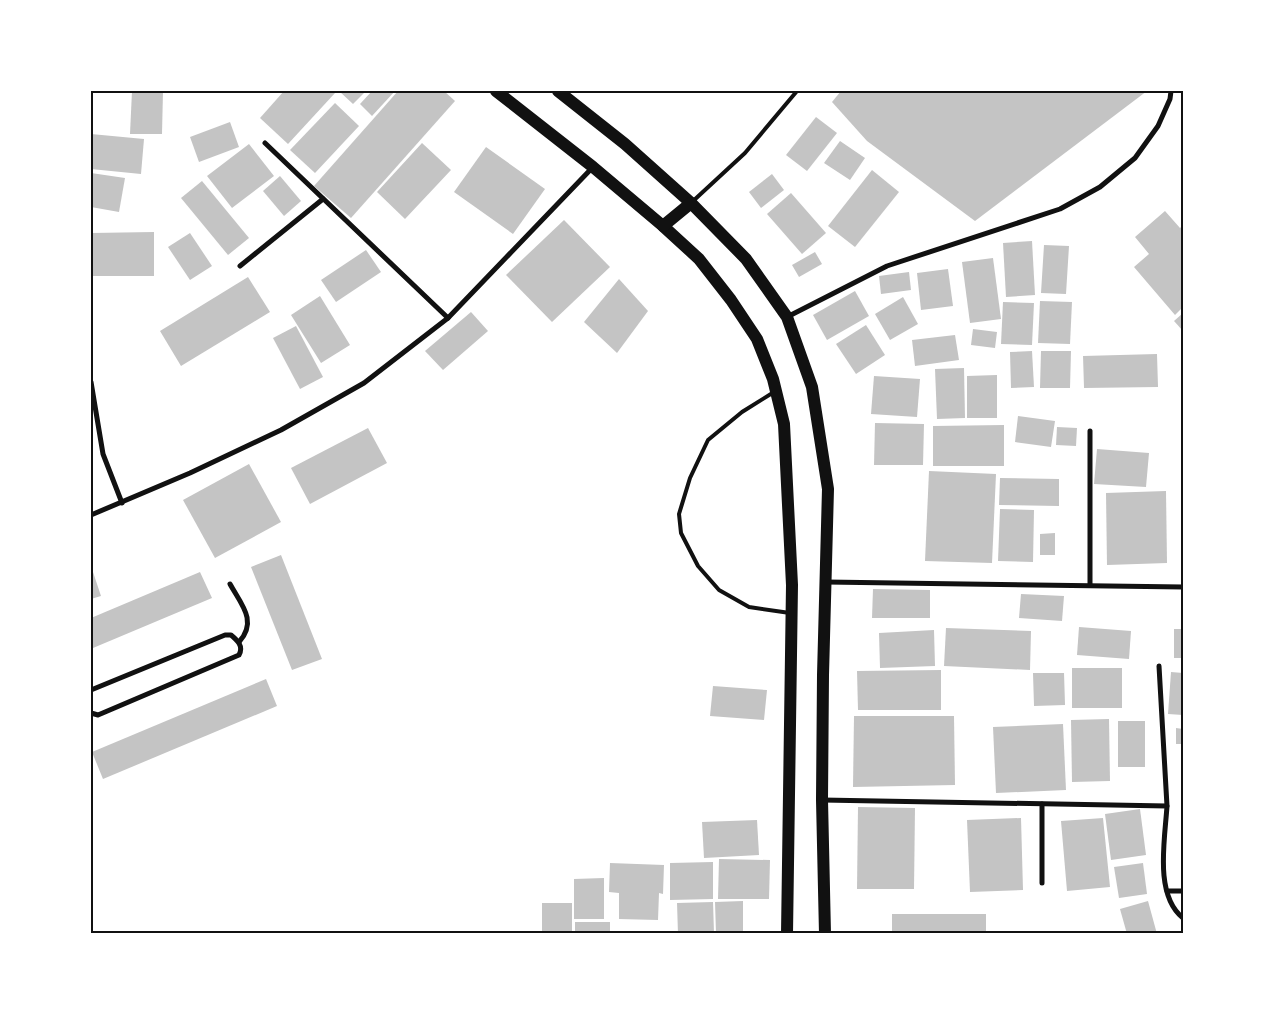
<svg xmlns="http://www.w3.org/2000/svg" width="1274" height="1025" font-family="'Source Sans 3',sans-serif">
  <rect width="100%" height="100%" fill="#fff"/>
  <!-- building -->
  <g fill="#c4c4c4">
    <polygon points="132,91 163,91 162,134 130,134"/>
    <polygon points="284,91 333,91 335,93 288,144 260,118"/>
    <polygon points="339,91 366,91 353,104"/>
    <polygon points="372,91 395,91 372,116 360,104"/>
    <polygon points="398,91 444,91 455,101 351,218 314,186"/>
    <polygon points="841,91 1147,91 975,221 867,141 832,102"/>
    <polygon points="335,103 359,126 315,173 290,150"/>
    <polygon points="816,117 837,133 807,171 786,155"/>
    <polygon points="230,122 239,147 199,162 190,137"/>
    <polygon points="91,134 144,139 141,174 91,169"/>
    <polygon points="840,141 865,158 850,180 824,163"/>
    <polygon points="422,143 451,170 405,219 377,192"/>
    <polygon points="249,144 274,176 232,208 207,176"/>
    <polygon points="486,147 545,189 513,234 454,192"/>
    <polygon points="872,170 899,192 855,247 828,226"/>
    <polygon points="91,173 125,178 119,212 91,207"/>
    <polygon points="772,174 784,190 761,208 749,192"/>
    <polygon points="280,176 301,201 284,216 263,191"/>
    <polygon points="202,181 249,238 228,255 181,198"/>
    <polygon points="791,193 826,233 802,254 767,214"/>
    <polygon points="1165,211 1180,228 1183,225 1183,307 1175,315 1134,267 1149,254 1135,237"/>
    <polygon points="564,220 610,267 552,322 506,275"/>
    <polygon points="154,232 154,276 91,276 91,233"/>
    <polygon points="190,233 212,266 190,280 168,247"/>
    <polygon points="1032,241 1035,295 1006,297 1003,243"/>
    <polygon points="1044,245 1069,246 1066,294 1041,293"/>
    <polygon points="366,250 381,272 336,302 321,280"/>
    <polygon points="815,252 822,264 799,277 792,265"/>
    <polygon points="993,258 1001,319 970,323 962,262"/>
    <polygon points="948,269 953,306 921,310 917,273"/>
    <polygon points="909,272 911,290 881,294 879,276"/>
    <polygon points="248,277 270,312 181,366 160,331"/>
    <polygon points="619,279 648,311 617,353 584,322"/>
    <polygon points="855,291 869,316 827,340 813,315"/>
    <polygon points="320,296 350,345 321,363 291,315"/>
    <polygon points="903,297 918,324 890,340 875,314"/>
    <polygon points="1040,301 1072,302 1070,344 1038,343"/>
    <polygon points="1003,302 1034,303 1032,345 1001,344"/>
    <polygon points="471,312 488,331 443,370 425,351"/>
    <polygon points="1183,313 1183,331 1174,321"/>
    <polygon points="866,325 885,355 856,374 836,344"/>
    <polygon points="296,326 323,377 300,389 273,338"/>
    <polygon points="973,329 997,332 995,348 971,345"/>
    <polygon points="955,335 959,360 915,366 912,340"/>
    <polygon points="1032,351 1034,387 1011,388 1010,352"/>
    <polygon points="1041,351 1071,351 1070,388 1040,388"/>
    <polygon points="1157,354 1158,387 1084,388 1083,356"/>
    <polygon points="964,368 965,418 937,419 935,369"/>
    <polygon points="997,375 997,418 967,418 967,376"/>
    <polygon points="874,376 920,379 917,417 871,414"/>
    <polygon points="1018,416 1055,421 1051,447 1015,442"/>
    <polygon points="875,423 924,424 923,465 874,465"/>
    <polygon points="1004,425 1004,466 933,466 933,426"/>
    <polygon points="1057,427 1077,428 1076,446 1056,445"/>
    <polygon points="368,428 387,463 310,504 291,468"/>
    <polygon points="1097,449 1149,453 1146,487 1094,484"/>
    <polygon points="249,464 281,522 215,558 183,500"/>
    <polygon points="929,471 996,474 992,563 925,561"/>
    <polygon points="1000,478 1059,479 1059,506 999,505"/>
    <polygon points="1166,491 1167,563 1107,565 1106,493"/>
    <polygon points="1000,509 1034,510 1033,562 998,561"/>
    <polygon points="1055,533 1055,555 1040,555 1040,534"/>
    <polygon points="281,555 322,659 292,670 251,567"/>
    <polygon points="91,566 101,596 91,599"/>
    <polygon points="200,572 212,598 93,648 91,644 91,618"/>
    <polygon points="873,589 930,590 930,618 872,618"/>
    <polygon points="1021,594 1064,596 1062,621 1019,618"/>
    <polygon points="1079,627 1131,631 1129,659 1077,655"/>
    <polygon points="946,628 1031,631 1030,670 944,666"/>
    <rect x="1174" y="629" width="9" height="29"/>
    <polygon points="934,630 935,666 880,668 879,633"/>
    <rect x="1072" y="668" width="50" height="40"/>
    <polygon points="941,670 941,710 858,710 857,671"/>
    <polygon points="1171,672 1183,673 1183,715 1168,714"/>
    <polygon points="1033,673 1064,673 1065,705 1034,706"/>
    <polygon points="266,679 277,706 103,779 92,752"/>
    <polygon points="713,686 767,690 764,720 710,716"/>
    <polygon points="854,716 954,716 955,785 853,787"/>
    <polygon points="1109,719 1110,781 1072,782 1071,720"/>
    <rect x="1118" y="721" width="27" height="46"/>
    <polygon points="1063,724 1066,790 996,793 993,727"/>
    <polygon points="1176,728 1183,729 1183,744 1176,744"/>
    <polygon points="858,807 915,808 914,889 857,889"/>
    <polygon points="1140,809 1146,855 1111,860 1105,814"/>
    <polygon points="1021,818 1023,890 970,892 967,820"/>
    <polygon points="1103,818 1110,887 1067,891 1061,821"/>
    <polygon points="757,820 759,855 704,858 702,822"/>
    <polygon points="719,859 770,860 769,899 718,899"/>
    <polygon points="713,862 713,899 670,900 670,863"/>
    <polygon points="610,863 664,865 663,894 659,893 658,920 619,919 619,893 609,892"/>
    <polygon points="1143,863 1147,894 1119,898 1114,867"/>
    <polygon points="604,878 604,919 574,919 574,879"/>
    <polygon points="743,901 743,934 716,934 715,902"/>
    <polygon points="1148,901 1157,934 1127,934 1120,909"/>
    <polygon points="713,902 714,934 678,934 677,903"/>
    <rect x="542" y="903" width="30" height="31"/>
    <rect x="892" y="914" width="94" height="20"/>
    <rect x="575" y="922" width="35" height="12"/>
  </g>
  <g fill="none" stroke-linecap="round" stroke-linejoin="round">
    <!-- service -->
    <g stroke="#111" stroke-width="4">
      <polyline points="692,202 745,153 797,91"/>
      <polyline points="774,392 742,412 708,440 690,478 679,514 681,533 698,566 719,590 749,607 790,613"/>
    </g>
    <!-- minor -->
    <g stroke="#111" stroke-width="5">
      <polyline points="265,143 448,318"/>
      <polyline points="240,266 323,199"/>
      <polyline points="787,317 887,266 1060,209 1100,187 1135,158 1158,126 1170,99 1171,91"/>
      <polyline points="91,382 103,454 122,503"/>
      <polyline points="1090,431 1090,585"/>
      <polyline points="91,515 190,473 281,430 364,383 448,318 593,167"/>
      <polyline points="826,582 1183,587"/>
      <path d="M230 584C241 604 258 621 239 642"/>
      <polyline points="1159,666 1167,806"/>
      <path d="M91 690 225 635H231C237 640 244 646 239 655L98 715 91 713"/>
      <path d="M822 800 1167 806C1165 839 1154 895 1183 918"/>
      <polyline points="1042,883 1042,804"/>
      <polyline points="1167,891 1183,891"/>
    </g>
    <!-- primary -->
    <g stroke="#111" stroke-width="12">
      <polyline points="496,91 593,167 663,226 699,259 731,300 757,339 773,379 784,424 792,585 787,934"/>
      <polyline points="558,91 625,144 691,203 746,259 787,317 812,387 828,489 823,675 822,800 825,934"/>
      <polyline points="663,226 691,203"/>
    </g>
  </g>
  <!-- border -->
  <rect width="1274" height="1025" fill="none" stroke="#ffffff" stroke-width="185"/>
  <rect x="92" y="92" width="1090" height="840" fill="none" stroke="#111" stroke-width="2"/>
</svg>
